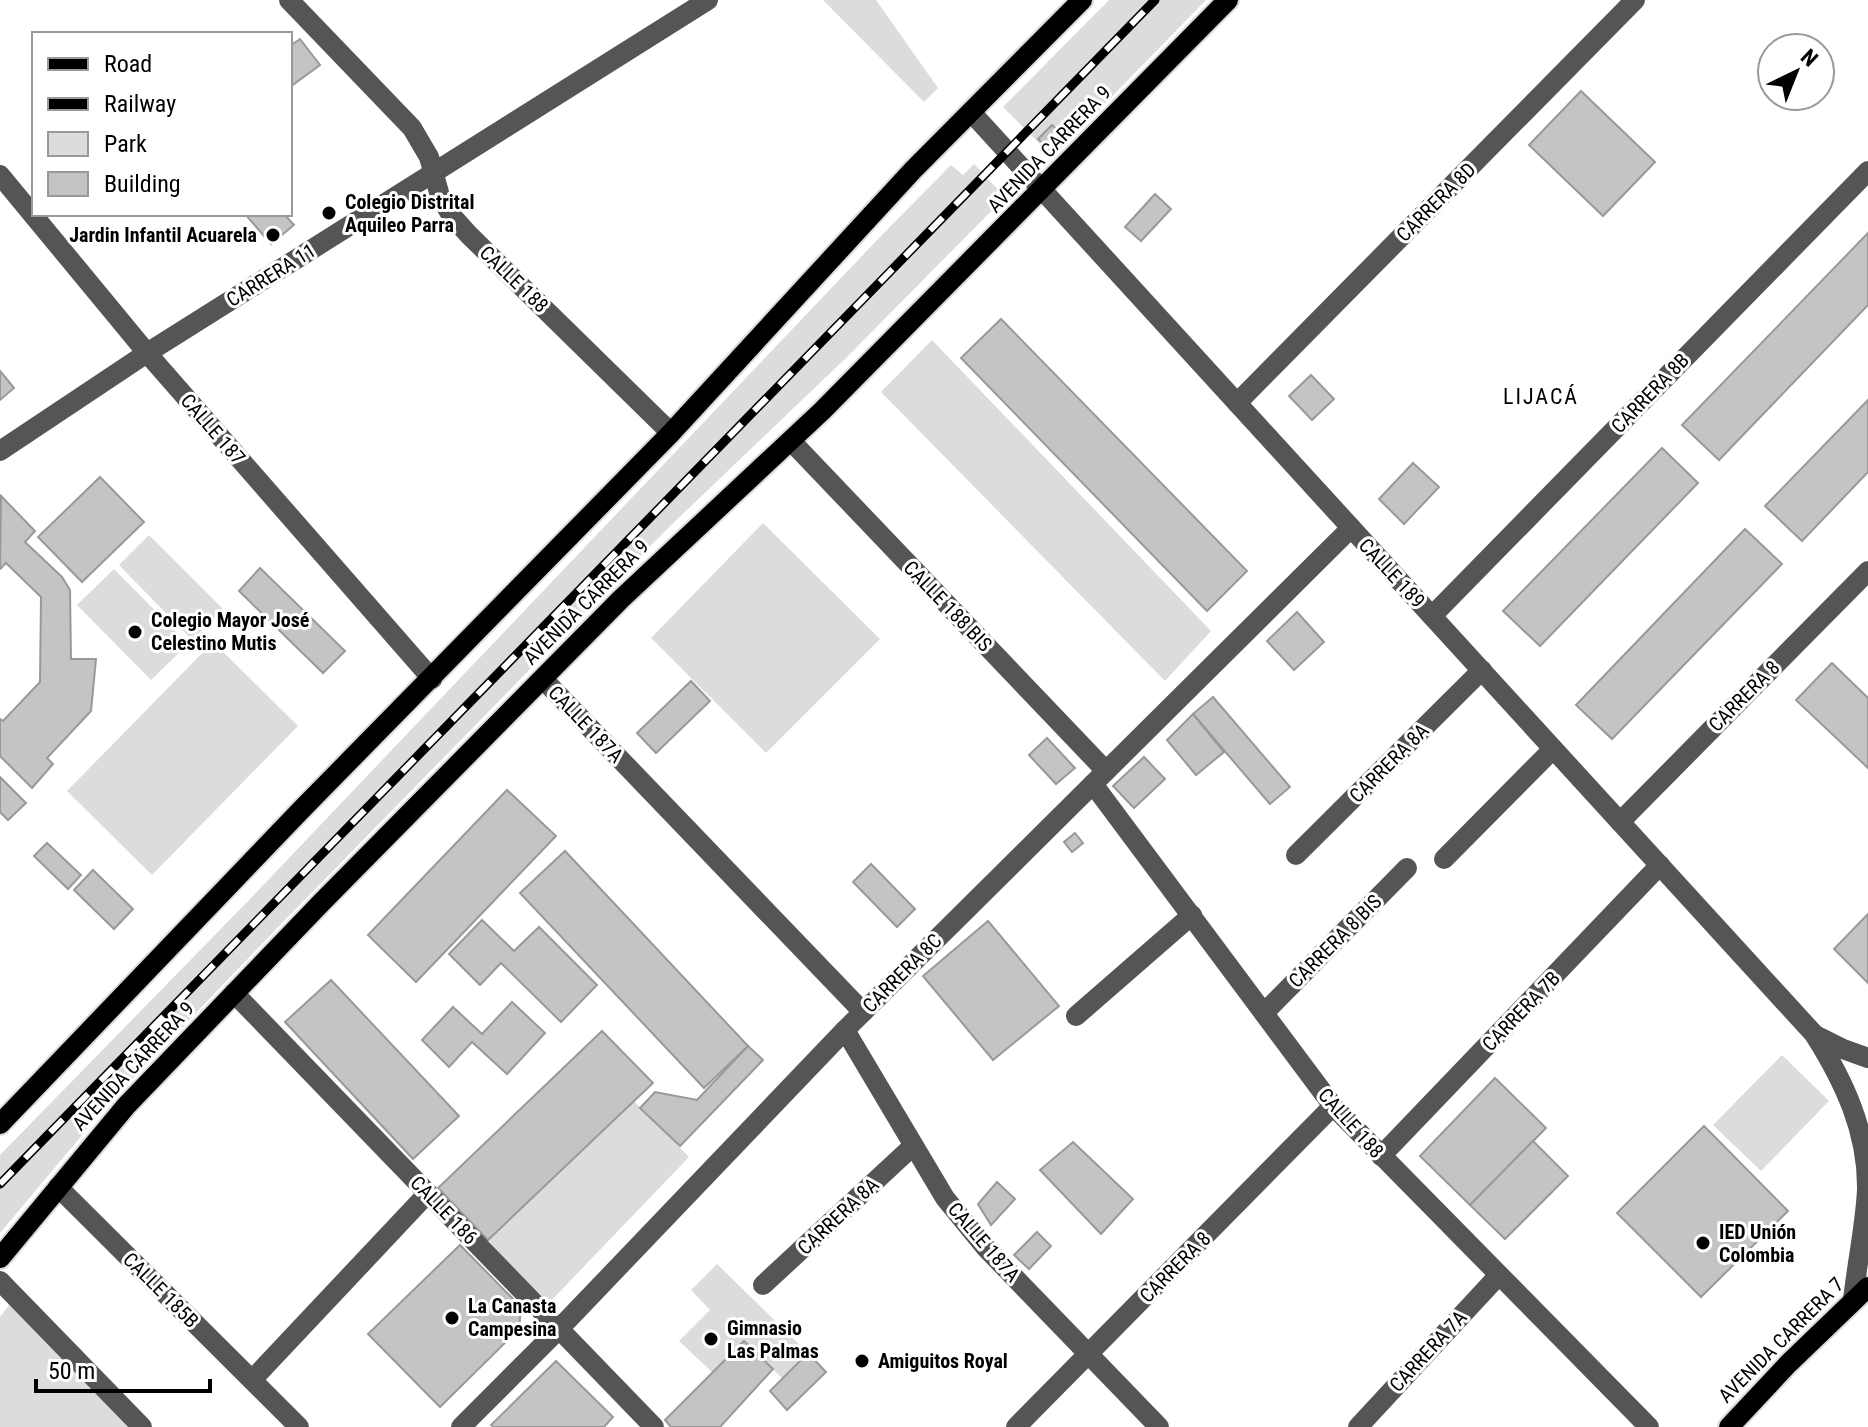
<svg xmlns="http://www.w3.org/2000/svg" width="1868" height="1427" font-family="'Roboto Condensed',sans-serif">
  <rect width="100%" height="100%" fill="#fff"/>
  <!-- green -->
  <g fill="#dcdcdc">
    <polygon points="823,0 876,0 938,88 924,102"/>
    <polygon points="1109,0 1206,0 1053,157 1003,107"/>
    <polygon points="974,164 1005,197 848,356 666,530 282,923 104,1109 0,1233 0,1155 250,899 880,237 951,165 963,175"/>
    <polygon points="932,340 1211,631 1165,681 881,392"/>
    <polygon points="763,523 880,639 766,753 651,638"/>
    <polygon points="149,535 223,609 192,640 119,565"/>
    <polygon points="114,569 188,644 151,680 77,605"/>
    <polygon points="213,642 298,726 152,875 67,791"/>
    <polygon points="1782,1055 1829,1101 1761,1171 1713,1125"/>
    <polygon points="634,1101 689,1157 547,1305 488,1240"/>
    <polygon points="717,1264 808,1353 782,1378 744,1342 713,1373 679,1341 710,1310 691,1290"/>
    <polygon points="10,1304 128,1427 0,1427 0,1317"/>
  </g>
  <!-- building -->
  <g fill="#c4c4c4" stroke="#999" stroke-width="2">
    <polygon points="300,39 320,65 290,87 290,46"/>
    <polygon points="1581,91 1655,162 1603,216 1529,145"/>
    <polygon points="1052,125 1066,138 1052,153 1038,139"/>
    <polygon points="1155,194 1171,209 1141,241 1125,227"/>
    <polygon points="245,214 284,214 294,225 271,244"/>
    <polygon points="1868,233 1868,305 1719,460 1682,425"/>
    <polygon points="1001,319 1247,571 1207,611 961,358"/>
    <polygon points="0,371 14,388 0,400"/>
    <polygon points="1311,375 1334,399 1312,420 1289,396"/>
    <polygon points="1868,400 1868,472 1802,541 1765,506"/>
    <polygon points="1662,448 1698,483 1540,646 1503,611"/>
    <polygon points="1413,463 1439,487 1404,524 1379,499"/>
    <polygon points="100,477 144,522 82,582 38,537"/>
    <polygon points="1,496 35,531 25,542 62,577 70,590 71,659 96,659 91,711 47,758 53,764 32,788 0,756 0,719 3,721 40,682 41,597 6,563 0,569"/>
    <polygon points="1745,529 1782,564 1612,739 1576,705"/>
    <polygon points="260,568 345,651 323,673 239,591"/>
    <polygon points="1297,612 1324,642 1294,670 1267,641"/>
    <polygon points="1832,663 1868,698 1868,768 1796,700"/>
    <polygon points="691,681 710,701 656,753 637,733"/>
    <polygon points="1213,697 1290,787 1270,804 1193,714"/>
    <polygon points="1193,714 1224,752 1196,775 1167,740"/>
    <polygon points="1047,738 1075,768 1056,784 1029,755"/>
    <polygon points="1144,757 1165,779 1134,808 1113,786"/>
    <polygon points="0,777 26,803 8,820 0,812"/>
    <polygon points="507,790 556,836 416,982 368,935"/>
    <polygon points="1075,833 1083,843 1072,852 1064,842"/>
    <polygon points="47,843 81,875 68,889 34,856"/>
    <polygon points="565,851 748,1046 704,1088 520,893"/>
    <polygon points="871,864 915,909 897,927 853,882"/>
    <polygon points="93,870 133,909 114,929 74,890"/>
    <polygon points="1868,914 1868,983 1834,949"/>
    <polygon points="482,920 514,951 539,927 597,985 561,1022 501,963 480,985 449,954"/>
    <polygon points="988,921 1059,1006 993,1060 923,976"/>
    <polygon points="331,980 459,1116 413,1159 285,1022"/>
    <polygon points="512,1002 545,1033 507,1074 472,1042 449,1067 422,1040 453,1007 482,1034"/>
    <polygon points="602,1031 653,1083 488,1240 438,1188"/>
    <polygon points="748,1046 763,1060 680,1146 640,1108 655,1092 697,1100"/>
    <polygon points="1495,1078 1546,1128 1470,1205 1420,1156"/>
    <polygon points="1704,1126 1788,1211 1701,1297 1617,1213"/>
    <polygon points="1533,1141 1568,1176 1505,1239 1470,1205"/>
    <polygon points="1073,1142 1133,1199 1101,1234 1040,1170"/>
    <polygon points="997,1182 1015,1199 991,1225 978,1204"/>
    <polygon points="1037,1232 1051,1246 1029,1269 1014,1255"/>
    <polygon points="460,1245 521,1307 519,1329 440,1407 368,1334"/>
    <polygon points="744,1341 773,1369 720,1427 671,1427 665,1420"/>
    <polygon points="808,1353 826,1372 787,1410 770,1391"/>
    <polygon points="556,1361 613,1417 604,1427 494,1427 491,1425"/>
  </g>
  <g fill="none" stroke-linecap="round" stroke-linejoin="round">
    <!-- major casing -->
    <g stroke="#dbdbdb" stroke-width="24">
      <g id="major">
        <polyline points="0,1124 302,809 671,433 913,170 1082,0"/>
        <polyline points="0,1258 126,1106 321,903 621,599 822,411 1228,0"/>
        <polyline points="1729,1427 1788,1364 1868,1287"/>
      </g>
    </g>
    <!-- minor -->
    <g stroke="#555" stroke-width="20">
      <polyline points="289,0 412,128 429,157 440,196 451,215 469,235 671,433"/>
      <path d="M971 112 1814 1034C1844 1081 1868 1132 1867 1190 1865 1227 1857 1263 1853 1300"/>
      <polyline points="0,175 147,353 432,679"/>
      <polyline points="1237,403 1635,0"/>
      <polyline points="791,441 1106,771"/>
      <polyline points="0,451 147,353 708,0"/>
      <polyline points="1432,616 1868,171"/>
      <polyline points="543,679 863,1012"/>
      <polyline points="1093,784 1333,1106 1649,1427"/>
      <polyline points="1620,822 1868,571"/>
      <polyline points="1296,855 1482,670"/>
      <polyline points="1444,859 1553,749"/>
      <polyline points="234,993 654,1427"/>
      <polyline points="1264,1013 1407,868"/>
      <polyline points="1076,1016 1192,915"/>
      <polyline points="845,1030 945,1198 985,1247 1159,1427"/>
      <polyline points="1817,1036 1843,1049 1868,1058"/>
      <polyline points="1381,1156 1660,865"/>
      <polyline points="58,1187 299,1427"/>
      <polyline points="0,1281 142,1427"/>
      <polyline points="763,1285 913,1146"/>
      <polyline points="252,1380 428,1193"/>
      <polyline points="461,1427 558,1330 845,1030 1351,528"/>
      <polyline points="1016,1427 1333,1106"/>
      <polyline points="1358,1427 1499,1275"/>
    </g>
    <!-- major -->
    <use href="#major" stroke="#000" stroke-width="20"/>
    <!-- rail casing -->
    <g stroke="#000" stroke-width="9">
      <polyline id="rail" points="0,1184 1155,0"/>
    </g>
    <!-- rail -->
    <use href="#rail" stroke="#fff" stroke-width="6" stroke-dasharray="18" stroke-linecap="butt"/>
  </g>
  <!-- markers -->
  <g fill="#000" stroke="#fff" stroke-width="3">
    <circle cx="329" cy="213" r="8"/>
    <circle cx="273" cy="235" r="8"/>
    <circle cx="135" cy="632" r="8"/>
    <circle cx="1703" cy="1243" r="8"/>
    <circle cx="452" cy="1318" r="8"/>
    <circle cx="711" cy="1339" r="8"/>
    <circle cx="862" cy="1361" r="8"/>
  </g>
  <g text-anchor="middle" stroke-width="6" stroke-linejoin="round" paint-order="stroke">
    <!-- street labels -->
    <g font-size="20" fill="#000" stroke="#fff">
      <text transform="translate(1049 149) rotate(-46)" y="7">AVENIDA CARRERA 9</text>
      <text transform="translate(1436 202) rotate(-45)" y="7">CARRERA 8D</text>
      <text transform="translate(271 275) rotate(-32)" y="7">CARRERA 11</text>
      <text transform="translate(514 279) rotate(44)" y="7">CALLE 188</text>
      <text transform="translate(1650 393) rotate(-46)" y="7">CARRERA 8B</text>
      <text transform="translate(213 429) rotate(49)" y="7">CALLE 187</text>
      <text transform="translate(1392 573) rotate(47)" y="7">CALLE 189</text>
      <text transform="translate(586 602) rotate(-45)" y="7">AVENIDA CARRERA 9</text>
      <text transform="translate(948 606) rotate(46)" y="7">CALLE 188 BIS</text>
      <text transform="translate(1744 696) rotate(-45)" y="7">CARRERA 8</text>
      <text transform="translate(586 724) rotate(46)" y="7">CALLE 187A</text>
      <text transform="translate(1389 763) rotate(-45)" y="7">CARRERA 8A</text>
      <text transform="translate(1335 941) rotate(-45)" y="7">CARRERA 8 BIS</text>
      <text transform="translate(902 973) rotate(-45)" y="7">CARRERA 8C</text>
      <text transform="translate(1521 1011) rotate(-46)" y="7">CARRERA 7B</text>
      <text transform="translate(133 1066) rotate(-47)" y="7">AVENIDA CARRERA 9</text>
      <text transform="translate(1351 1123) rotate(48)" y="7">CALLE 188</text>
      <text transform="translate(444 1210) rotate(46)" y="7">CALLE 186</text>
      <text transform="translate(838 1216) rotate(-43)" y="7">CARRERA 8A</text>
      <text transform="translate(984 1242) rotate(49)" y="7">CALLE 187A</text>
      <text transform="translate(1175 1267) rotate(-45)" y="7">CARRERA 8</text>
      <text transform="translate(161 1290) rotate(45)" y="7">CALLE 185B</text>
      <text transform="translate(1781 1340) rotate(-45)" y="7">AVENIDA CARRERA 7</text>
      <text transform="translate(1428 1351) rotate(-47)" y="7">CARRERA 7A</text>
    </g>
    <!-- poi labels -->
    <g font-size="20" font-weight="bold" fill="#000" stroke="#fff" text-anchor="start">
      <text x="345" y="209">Colegio Distrital<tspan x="345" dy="23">Aquileo Parra</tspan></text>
      <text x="257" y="242" text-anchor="end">Jardin Infantil Acuarela</text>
      <text x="151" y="627">Colegio Mayor José<tspan x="151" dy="23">Celestino Mutis</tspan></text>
      <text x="1719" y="1239">IED Unión<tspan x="1719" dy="23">Colombia</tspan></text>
      <text x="468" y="1313">La Canasta<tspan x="468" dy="23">Campesina</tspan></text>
      <text x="727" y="1335">Gimnasio<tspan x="727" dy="23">Las Palmas</tspan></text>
      <text x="878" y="1368">Amiguitos Royal</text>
    </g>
    <!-- neighbourhood labels -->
    <g font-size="22" letter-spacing="2" fill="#000" stroke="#fff">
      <text x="1541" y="404">LIJACÁ</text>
    </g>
  </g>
  <!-- legend -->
  <rect x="32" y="32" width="260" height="184" fill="#ffffff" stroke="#999999" stroke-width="2"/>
  <rect x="48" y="58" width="40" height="12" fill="#000000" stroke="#999999" stroke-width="2"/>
  <text x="104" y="72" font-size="24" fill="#000000">Road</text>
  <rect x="48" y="98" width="40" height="12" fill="#000000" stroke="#999999" stroke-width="2"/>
  <text x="104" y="112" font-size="24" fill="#000000">Railway</text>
  <rect x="48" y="132" width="40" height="24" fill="#dcdcdc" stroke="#999999" stroke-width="2"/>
  <text x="104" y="152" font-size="24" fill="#000000">Park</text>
  <rect x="48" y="172" width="40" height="24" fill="#c4c4c4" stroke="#999999" stroke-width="2"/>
  <text x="104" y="192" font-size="24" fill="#000000">Building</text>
  <!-- north arrow -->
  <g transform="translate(1796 72) rotate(43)"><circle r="38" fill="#ffffff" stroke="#999999" stroke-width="2"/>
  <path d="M0-6L14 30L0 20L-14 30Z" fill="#000000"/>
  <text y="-12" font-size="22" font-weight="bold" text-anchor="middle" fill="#000000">N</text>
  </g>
  <!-- scale -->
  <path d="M36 1379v12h174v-12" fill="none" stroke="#000000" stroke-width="4"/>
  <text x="48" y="1379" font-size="24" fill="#000000" stroke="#ffffff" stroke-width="6" paint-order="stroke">50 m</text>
</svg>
